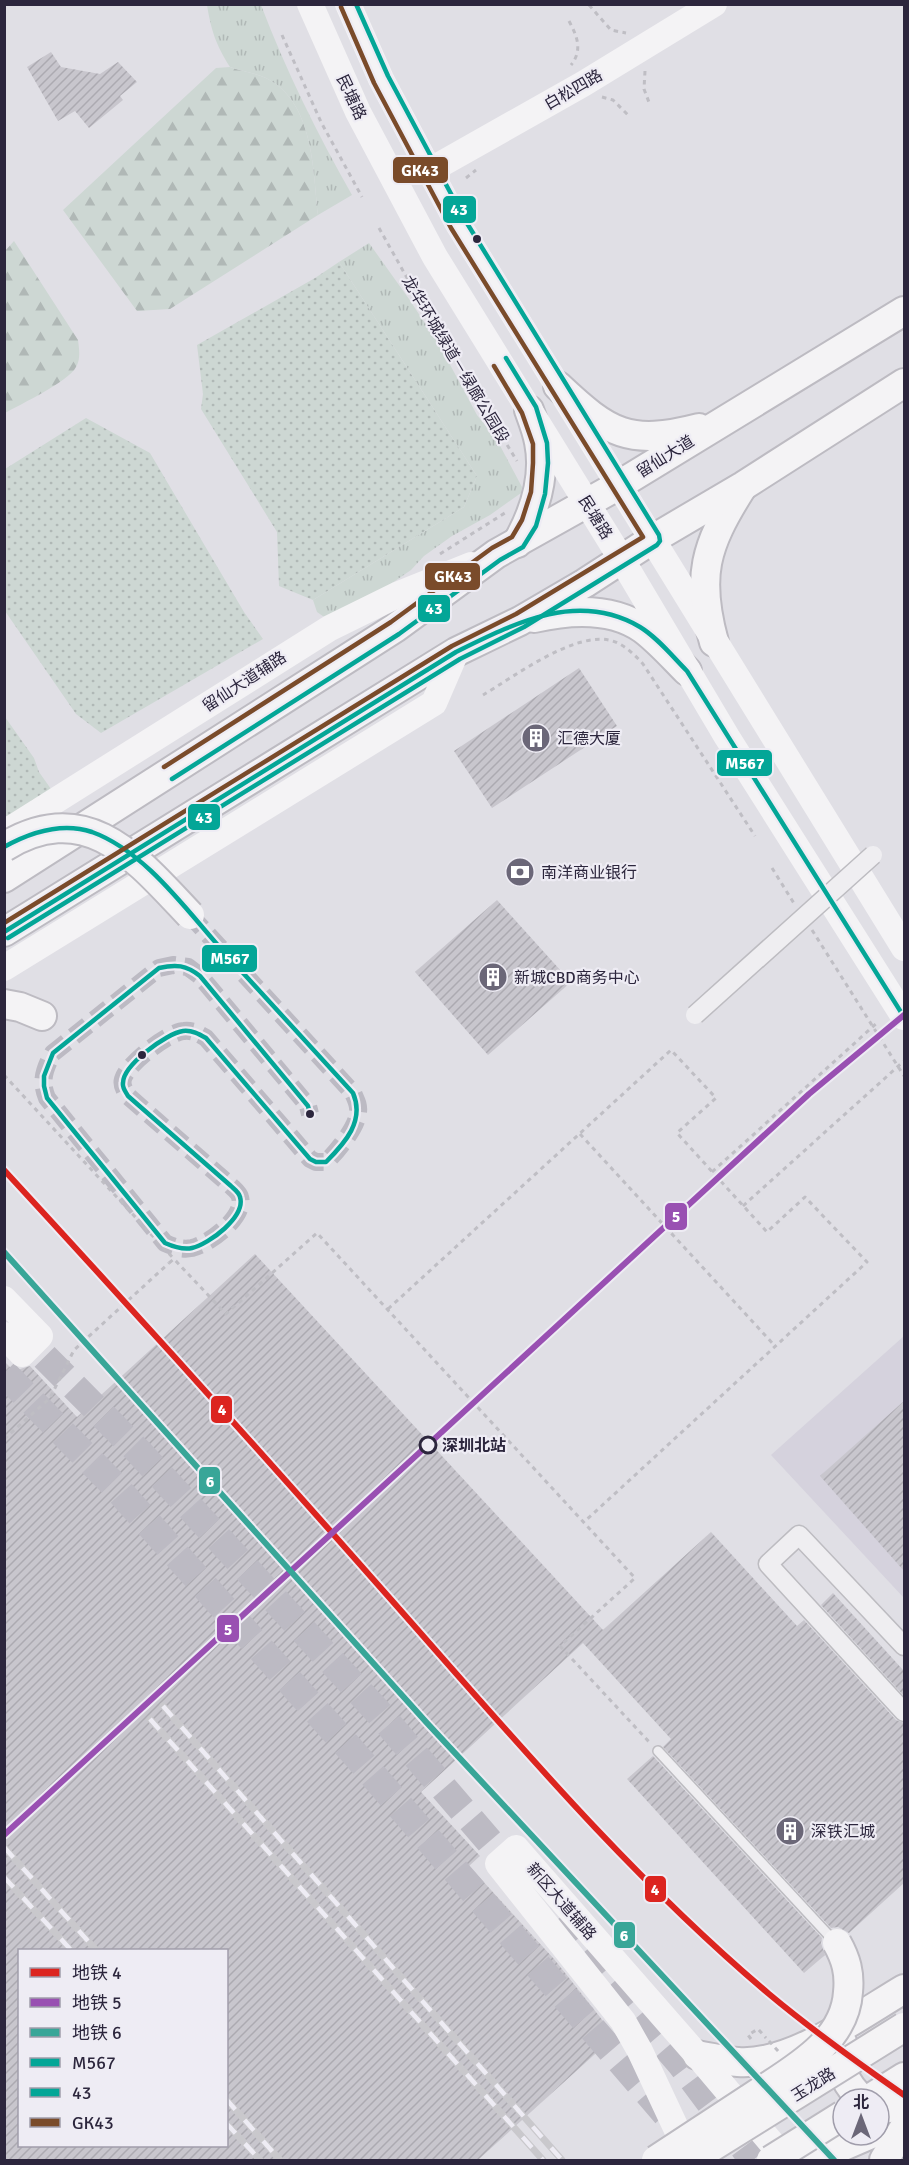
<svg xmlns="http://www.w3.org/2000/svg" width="909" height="2165" font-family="Signika,'Noto Sans SC',sans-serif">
  <defs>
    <pattern id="grass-dots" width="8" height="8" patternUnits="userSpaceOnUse" patternTransform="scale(1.5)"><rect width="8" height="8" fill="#cdd7d3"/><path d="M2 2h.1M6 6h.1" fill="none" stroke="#b0b8b6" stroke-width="1.8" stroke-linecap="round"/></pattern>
    <pattern id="forest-firs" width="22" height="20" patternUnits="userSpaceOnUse" patternTransform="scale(1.5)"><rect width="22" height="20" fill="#cdd7d3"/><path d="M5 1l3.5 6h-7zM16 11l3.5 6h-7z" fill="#b0b8b6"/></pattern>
    <pattern id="park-tufts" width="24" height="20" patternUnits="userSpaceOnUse" patternTransform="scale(1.5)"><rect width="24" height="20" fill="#cdd7d3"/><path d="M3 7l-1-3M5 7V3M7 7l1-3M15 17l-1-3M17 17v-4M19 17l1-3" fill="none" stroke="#b0b8b6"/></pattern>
    <pattern id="building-hatch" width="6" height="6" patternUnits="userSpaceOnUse" patternTransform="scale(1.5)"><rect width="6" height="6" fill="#c8c6cd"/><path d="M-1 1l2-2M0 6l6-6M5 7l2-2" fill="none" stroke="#acaab1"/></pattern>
  </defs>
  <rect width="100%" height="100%" fill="#e0dfe5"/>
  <!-- built -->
  <polygon fill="#d5d2dd" points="904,1336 904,1598 771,1455"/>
  <!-- grass -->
  <g fill="url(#grass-dots)">
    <polygon points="339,262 477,476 464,507 313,600 279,586 277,532 201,409 203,394 197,345 315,278"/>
    <polygon points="86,418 150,453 244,612 263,639 101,733 76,714 5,611 5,469"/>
    <polygon points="5,717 34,758 39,772 51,789 5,818"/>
  </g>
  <!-- forest -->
  <g fill="url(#forest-firs)">
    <path d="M230 67C241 71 255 73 266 78 314 102 313 170 318 215L170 309 137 311 63 210 216 68Z"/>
    <path d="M14 241 78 340C79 348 81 359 76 367 68 382 21 404 5 413V251Z"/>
  </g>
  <!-- park -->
  <g fill="url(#park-tufts)">
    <path d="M207 5H261C286 71 317 133 352 195L318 215C313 170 314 102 266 78 255 73 241 71 230 67 216 45 211 30 207 5Z"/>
    <polygon points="369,243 409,299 440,346 477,415 497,440 522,487 521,493 490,515 452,536 424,556 411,570 369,599 327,619 317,612 313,600 464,507 477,476 339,262"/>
  </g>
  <!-- building -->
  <g fill="url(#building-hatch)" fill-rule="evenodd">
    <polygon points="51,52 61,67 100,74 118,62 137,82 120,96 123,100 89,128 75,111 58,121 27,67"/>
    <polygon points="579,668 617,726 492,808 454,751"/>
    <polygon points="497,900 571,982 488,1055 415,972"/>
    <path d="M255 1254 603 1630 711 1532 797 1626 804 1620 896 1720 904 1723V1883L849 1933 838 1927 831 1928 663 1747 671 1739 583 1643 421 1792 480 1856 469 1866 554 1959 615 2036 478 2160H4V1361L16 1373 20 1369 30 1366 77 1417ZM20 1950H226V2145H20Z"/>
    <polygon points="904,1401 904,1571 820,1476"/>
    <polygon points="833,1593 904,1671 904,1696 821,1605"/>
    <polygon points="653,1756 822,1938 821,1943 825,1955 804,1973 627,1779"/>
  </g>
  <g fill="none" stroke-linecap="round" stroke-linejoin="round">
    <!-- street-tunnel -->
    <path stroke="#bcbac3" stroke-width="18" stroke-dasharray="18 9" stroke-linecap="butt" d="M190 915 353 1093C356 1100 359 1105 358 1112 358 1126 336 1153 326 1162H316L310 1159 206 1038C199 1034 193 1030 184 1031 170 1031 127 1064 123 1079 121 1086 125 1090 128 1096L231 1186C234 1189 239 1193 240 1197 246 1217 209 1244 192 1248 182 1250 174 1247 165 1243L47 1098C40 1081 44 1070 53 1053L159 968 173 965 188 967 200 976 308 1106 310 1114"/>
    <!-- primary-tunnel -->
    <g stroke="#bcbac3" stroke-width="28" stroke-dasharray="28 14" stroke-linecap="butt">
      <polyline points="15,1327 139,1452 378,1712 521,1878"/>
      <polyline points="4,1373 112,1483 352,1751 666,2114"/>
      <polyline points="557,1920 681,2064 753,2160"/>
    </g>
    <!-- lane casing -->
    <g stroke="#bdbcc1" stroke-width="12">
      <polyline id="lane" points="658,1751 835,1942"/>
    </g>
    <!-- street casing -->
    <g stroke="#bdbcc1" stroke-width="21">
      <polyline id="street" points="904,1646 799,1535 768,1564 904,1712"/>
    </g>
    <!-- primary casing -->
    <g stroke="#bdbbc2" stroke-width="32">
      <g id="primary">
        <path d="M558 386C609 434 629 446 699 428"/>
        <path d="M517 543C534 513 546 477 539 442 537 431 533 421 529 410"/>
        <path d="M534 618C569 610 612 607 643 629 659 641 673 657 687 671"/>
        <path d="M714 642C696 576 705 546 741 489"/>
        <polyline points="4,878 395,628 496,554 619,485 904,311"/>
        <polyline points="4,932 456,652 520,621 585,583 653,539 743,486 904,383"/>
        <polyline points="4,1004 20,1007 42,1016"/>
        <path d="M842 2042C837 2066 845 2084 862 2099"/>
        <path d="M697 2055C710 2057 724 2061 738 2062 791 2066 860 2015 904 1989"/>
        <polyline points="869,2099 904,2077"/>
        <polyline points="879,2106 890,2108 904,2106"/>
        <polyline points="811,2160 869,2135"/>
        <polyline points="884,2160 904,2128"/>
      </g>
    </g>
    <!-- path -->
    <g stroke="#bfbec4" stroke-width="3" stroke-dasharray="4.5 4.5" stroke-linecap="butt">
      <polyline points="589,5 611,30 626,33"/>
      <path d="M569 21C577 36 583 50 571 65"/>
      <polyline points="282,35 321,122 362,197"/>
      <polyline points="645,71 644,89 650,105"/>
      <polyline points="602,97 613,100 630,117"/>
      <polyline points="466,178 476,170"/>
      <polyline points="379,228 433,324 517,461"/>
      <polyline points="440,554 508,511"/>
      <path d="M483 695C515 676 572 633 609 640 623 643 634 654 643 664L755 836"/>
      <polyline points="772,868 795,905"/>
      <polyline points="812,930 904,1076"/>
      <polyline points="4,1075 174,1259"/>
      <polyline points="580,1134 775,1346"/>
      <polyline points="712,1172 878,1022"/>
      <polyline points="743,1206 904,1061"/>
      <polyline points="169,1263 174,1259 226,1314 317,1233 635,1578 560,1646 651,1744"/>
      <polyline points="388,1309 671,1050 716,1098 677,1133 767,1232 805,1197 867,1262 584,1522"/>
      <polyline points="751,2039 748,2035 758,2029 766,2038"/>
    </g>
    <!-- lane -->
    <use href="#lane" stroke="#efeef1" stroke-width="9"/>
    <!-- street -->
    <use href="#street" stroke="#efeef1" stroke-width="18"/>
    <!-- secondary -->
    <g stroke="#f4f3f5" stroke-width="26">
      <polyline points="310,4 358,112 435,257 622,560 727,737 904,1017"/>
      <polyline points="348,4 381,79 458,224 904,948"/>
      <polyline points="429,171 583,84 714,4"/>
      <polyline points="4,833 330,628 399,594 471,565"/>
      <polyline points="4,968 434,703 456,652"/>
      <polyline points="4,1299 40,1336 22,1354 4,1335"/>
      <polyline points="691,2160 640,2051 623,2021 498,1864 516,1848 697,2055 786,2160"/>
    </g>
    <!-- primary -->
    <use href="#primary" stroke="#f4f3f5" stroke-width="28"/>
    <!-- rail casing -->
    <g stroke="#c9c8cc" stroke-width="7">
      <g id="rail">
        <polyline points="163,1706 562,2160"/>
        <polyline points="150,1719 543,2160"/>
        <polyline points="4,1847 96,1950"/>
        <polyline points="4,1877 71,1950"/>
        <polyline points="226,2099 280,2160"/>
        <polyline points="226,2123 260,2160"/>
      </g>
    </g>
    <!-- rail -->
    <use href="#rail" stroke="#eeecf4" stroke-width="4.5" stroke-dasharray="14" stroke-linecap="butt"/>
    <!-- street-bridge casing -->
    <g stroke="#bdbcc1" stroke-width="21" stroke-linecap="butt">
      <polyline id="street-bridge" points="695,1015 873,855"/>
    </g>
    <!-- primary-bridge casing -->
    <g stroke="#bdbbc2" stroke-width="32" stroke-linecap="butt">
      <g id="primary-bridge">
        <path d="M4 847C87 796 137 859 190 915"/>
        <path d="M656 2160C687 2140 718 2119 749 2099 788 2072 845 2045 848 1992 850 1973 846 1959 837 1943"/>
        <polyline points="691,2160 904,2027"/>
        <polyline points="771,2160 843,2115"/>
      </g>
    </g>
    <!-- path-bridge -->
    <g stroke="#bfbec4" stroke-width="3" stroke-dasharray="4.5 4.5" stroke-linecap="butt">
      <polyline points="4,1439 50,1398 74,1350 169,1263"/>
      <polyline points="769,2041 779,2052"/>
    </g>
    <!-- street-bridge -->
    <use href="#street-bridge" stroke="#efeef1" stroke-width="18"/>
    <!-- primary-bridge -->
    <use href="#primary-bridge" stroke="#f4f3f5" stroke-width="28"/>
    <!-- bus-1 casing -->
    <g stroke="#eeecf4" stroke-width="9">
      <g id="bus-1">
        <path d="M4 847C31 832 62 822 92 832 145 851 187 911 223 951 266 998 310 1046 353 1093 365 1121 345 1143 326 1162H316L310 1159 206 1038C199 1034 192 1030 183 1031 167 1033 123 1065 123 1083 122 1088 126 1092 128 1096L231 1186C234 1189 239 1192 240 1197 246 1217 209 1244 192 1248 183 1250 174 1247 165 1243L47 1098 44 1086V1076L53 1053 159 968C176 964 186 965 200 976L308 1106 310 1114"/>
        <path d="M4 932 456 652C513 624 577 590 640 627 658 638 672 656 687 671L904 1017"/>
      </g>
    </g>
    <!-- bus-2 casing -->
    <g stroke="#eeecf4" stroke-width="9">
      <g id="bus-2">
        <polyline points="172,779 399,634 500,560 523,547 536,526 545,494 548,463 547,443 536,407 506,358"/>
        <polyline points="8,938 460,659 524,627 657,545 660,541 659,535 465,220 388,76 356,4"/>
      </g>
    </g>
    <!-- bus-3 casing -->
    <g stroke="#eeecf4" stroke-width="9">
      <g id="bus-3">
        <polyline points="164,767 391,622 492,548 512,537 522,520 531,492 533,463 533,444 522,413 494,366"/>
        <polyline points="4,923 452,646 516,614 643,537 451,228 374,83 341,7"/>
      </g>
    </g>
    <!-- bus-1 -->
    <use href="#bus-1" stroke="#03a697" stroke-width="4.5"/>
    <!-- bus-2 -->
    <use href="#bus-2" stroke="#03a697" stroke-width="4.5"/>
    <!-- bus-3 -->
    <use href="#bus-3" stroke="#7a4b2a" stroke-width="4.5"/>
    <!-- metro-1 casing -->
    <g stroke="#eeecf4" stroke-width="10">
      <path id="metro-1" d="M4 1170C133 1310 261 1452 387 1595 509 1733 628 1875 769 1994 812 2030 858 2063 904 2095"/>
    </g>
    <!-- metro-2 casing -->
    <g stroke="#eeecf4" stroke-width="10">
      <polyline id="metro-2" points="4,1835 809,1094 904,1015"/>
    </g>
    <!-- metro-3 casing -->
    <g stroke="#eeecf4" stroke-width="10">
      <polyline id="metro-3" points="4,1252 427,1723 834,2160"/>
    </g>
    <!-- metro-1 -->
    <use href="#metro-1" stroke="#dc241f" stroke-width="6"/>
    <!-- metro-2 -->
    <use href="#metro-2" stroke="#9950b2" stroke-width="6"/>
    <!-- metro-3 -->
    <use href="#metro-3" stroke="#38a698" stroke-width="6"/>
  </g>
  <!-- icons -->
  <defs>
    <g id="building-disc" transform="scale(1.5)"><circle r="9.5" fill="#6b6778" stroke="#eeecf4"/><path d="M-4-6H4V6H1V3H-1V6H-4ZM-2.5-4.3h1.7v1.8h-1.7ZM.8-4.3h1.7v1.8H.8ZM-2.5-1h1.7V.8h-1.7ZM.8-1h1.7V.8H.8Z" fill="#fff"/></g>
    <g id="bank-disc" transform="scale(1.5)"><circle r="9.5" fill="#6b6778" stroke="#eeecf4"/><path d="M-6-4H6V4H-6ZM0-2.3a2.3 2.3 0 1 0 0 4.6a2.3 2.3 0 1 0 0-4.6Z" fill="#fff"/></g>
  </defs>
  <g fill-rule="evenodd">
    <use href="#building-disc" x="536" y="738"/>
    <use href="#bank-disc" x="520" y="872"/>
    <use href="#building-disc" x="493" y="977"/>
    <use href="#building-disc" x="790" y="1831"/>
  </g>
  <!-- markers -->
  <g fill="#2c263d" stroke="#eeecf4" stroke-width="2">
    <circle cx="477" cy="239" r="5"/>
    <circle cx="142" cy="1055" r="5"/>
    <circle cx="310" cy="1114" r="5"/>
  </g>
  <circle fill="#eeecf4" stroke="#2c263d" stroke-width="3" cx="428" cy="1445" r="8"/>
  <g text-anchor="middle" stroke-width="4.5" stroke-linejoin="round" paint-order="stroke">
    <!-- street labels -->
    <g font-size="16" fill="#2c263d" stroke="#eeecf4">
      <text transform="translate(573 89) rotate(-30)" y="6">白松四路</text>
      <text transform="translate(352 97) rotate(65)" y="6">民塘路</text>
      <text transform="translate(456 359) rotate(59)" y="6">龙华环城绿道－绿廊公园段</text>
      <text transform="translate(665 456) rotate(-32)" y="6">留仙大道</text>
      <text transform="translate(596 517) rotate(58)" y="6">民塘路</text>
      <text transform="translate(244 681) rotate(-33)" y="6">留仙大道辅路</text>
      <text transform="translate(562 1901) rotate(49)" y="6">新区大道辅路</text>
      <text transform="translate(813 2084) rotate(-32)" y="6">玉龙路</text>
    </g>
    <!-- poi labels -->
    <g font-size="16" fill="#2c263d" stroke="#eeecf4" text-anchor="start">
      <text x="557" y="744">汇德大厦</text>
      <text x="541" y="878">南洋商业银行</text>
      <text x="514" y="983">新城CBD商务中心</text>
      <text x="811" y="1837">深铁汇城</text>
    </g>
    <!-- stop labels -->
    <g font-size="16" font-weight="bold" fill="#2c263d" stroke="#eeecf4" text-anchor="start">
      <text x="442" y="1451">深圳北站</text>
    </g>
  </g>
  <g stroke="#eeecf4" stroke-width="2">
    <rect x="392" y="156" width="57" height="28" rx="6" fill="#7a4b2a"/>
    <rect x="442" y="195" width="35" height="29" rx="6" fill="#03a697"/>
    <rect x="424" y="562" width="57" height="29" rx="6" fill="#7a4b2a"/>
    <rect x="417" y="594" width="34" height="29" rx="6" fill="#03a697"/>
    <rect x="716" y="749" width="57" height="28" rx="6" fill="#03a697"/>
    <rect x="187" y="803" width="34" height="28" rx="6" fill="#03a697"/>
    <rect x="201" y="944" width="57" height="29" rx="6" fill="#03a697"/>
    <rect x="664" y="1202" width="24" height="29" rx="6" fill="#9950b2"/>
    <rect x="210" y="1395" width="23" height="29" rx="6" fill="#dc241f"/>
    <rect x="198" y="1466" width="23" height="29" rx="6" fill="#38a698"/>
    <rect x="216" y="1614" width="24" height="29" rx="6" fill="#9950b2"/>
    <rect x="644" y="1875" width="23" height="28" rx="6" fill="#dc241f"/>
    <rect x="613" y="1921" width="23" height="28" rx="6" fill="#38a698"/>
  </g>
  <g font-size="16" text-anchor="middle" font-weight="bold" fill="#fff">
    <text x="420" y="176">GK43</text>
    <text x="459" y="215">43</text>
    <text x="453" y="582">GK43</text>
    <text x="434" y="614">43</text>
    <text x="745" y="769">M567</text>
    <text x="204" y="823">43</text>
    <text x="230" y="964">M567</text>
    <text x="676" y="1222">5</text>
    <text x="222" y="1415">4</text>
    <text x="210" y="1487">6</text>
    <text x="228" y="1635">5</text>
    <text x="655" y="1895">4</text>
    <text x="624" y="1941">6</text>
  </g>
  <!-- border -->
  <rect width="909" height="2165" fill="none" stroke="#2c263d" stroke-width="12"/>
  <!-- legend -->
  <rect x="18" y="1949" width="210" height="198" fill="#eeecf4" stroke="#a09dab" stroke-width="1.5"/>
  <rect x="30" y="1968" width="30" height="9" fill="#dc241f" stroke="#a09dab" stroke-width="1.5"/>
  <text x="72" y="1979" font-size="18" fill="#2c263d">地铁 4</text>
  <rect x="30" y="1998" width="30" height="9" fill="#9950b2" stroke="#a09dab" stroke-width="1.5"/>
  <text x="72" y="2009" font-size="18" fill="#2c263d">地铁 5</text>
  <rect x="30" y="2028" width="30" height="9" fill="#38a698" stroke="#a09dab" stroke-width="1.5"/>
  <text x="72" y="2039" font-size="18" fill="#2c263d">地铁 6</text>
  <rect x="30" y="2058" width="30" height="9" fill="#03a697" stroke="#a09dab" stroke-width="1.5"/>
  <text x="72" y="2069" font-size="18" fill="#2c263d">M567</text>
  <rect x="30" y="2088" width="30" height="9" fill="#03a697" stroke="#a09dab" stroke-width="1.5"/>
  <text x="72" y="2099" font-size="18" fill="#2c263d">43</text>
  <rect x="30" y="2118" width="30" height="9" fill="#7a4b2a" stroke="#a09dab" stroke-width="1.5"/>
  <text x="72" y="2129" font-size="18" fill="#2c263d">GK43</text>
  <!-- north arrow -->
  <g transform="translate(861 2117)"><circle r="28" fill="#eeecf4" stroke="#a09dab" stroke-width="1.5"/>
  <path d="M0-4.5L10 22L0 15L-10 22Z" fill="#6b6778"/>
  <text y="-9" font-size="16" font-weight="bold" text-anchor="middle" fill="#2c263d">北</text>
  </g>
</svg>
